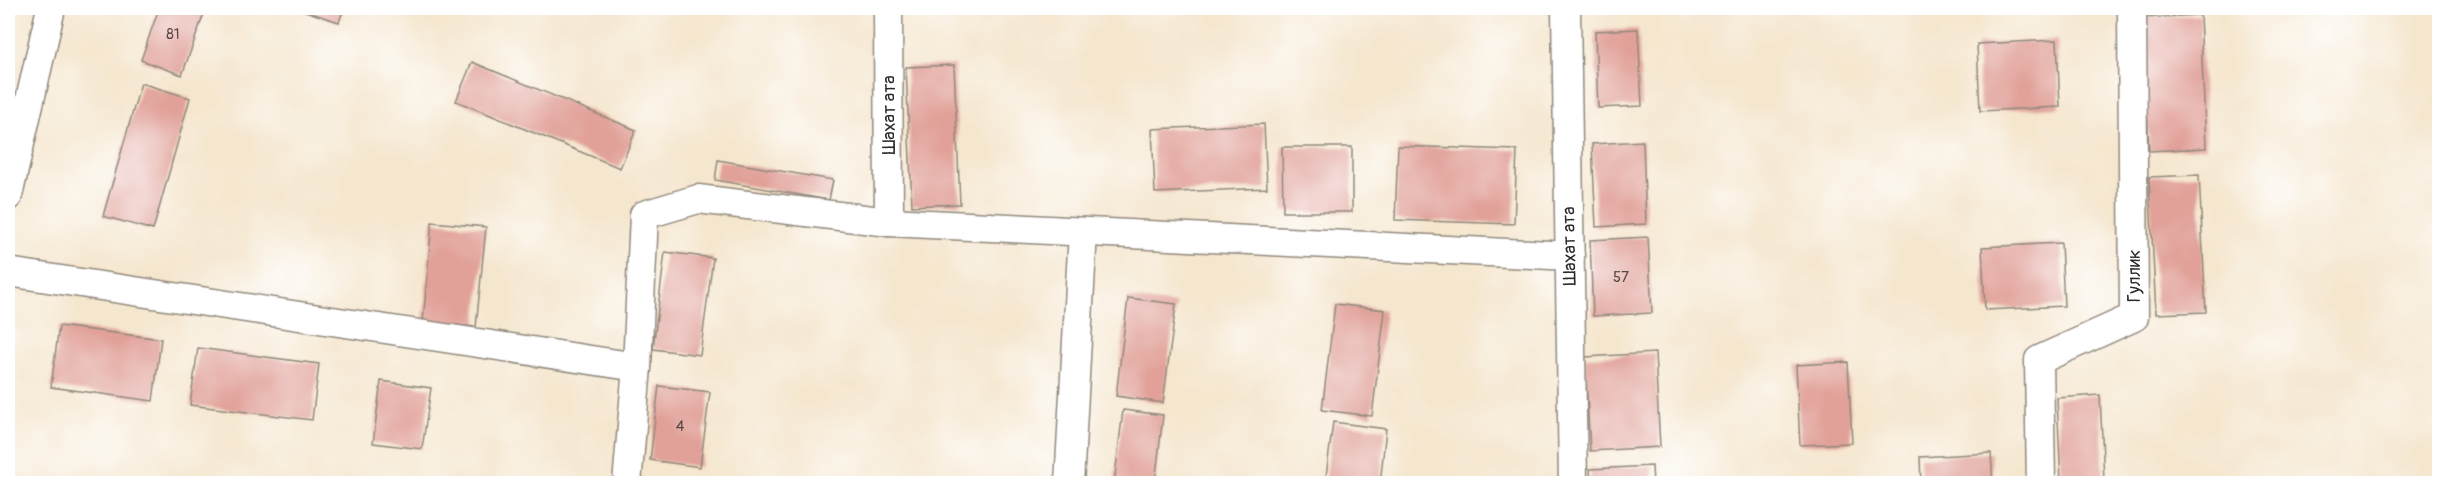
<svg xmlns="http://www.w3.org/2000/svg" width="2447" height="491" font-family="Pangolin,sans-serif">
  <rect width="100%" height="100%" fill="#fff"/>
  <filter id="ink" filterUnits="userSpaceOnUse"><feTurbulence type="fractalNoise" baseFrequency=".0167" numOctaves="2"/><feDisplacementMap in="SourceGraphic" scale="12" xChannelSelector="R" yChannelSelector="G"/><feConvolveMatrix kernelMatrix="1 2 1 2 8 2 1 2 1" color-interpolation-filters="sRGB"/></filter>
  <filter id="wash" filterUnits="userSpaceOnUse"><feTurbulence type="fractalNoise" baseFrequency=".008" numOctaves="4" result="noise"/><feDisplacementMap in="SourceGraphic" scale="24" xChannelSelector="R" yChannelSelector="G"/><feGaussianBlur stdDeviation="1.35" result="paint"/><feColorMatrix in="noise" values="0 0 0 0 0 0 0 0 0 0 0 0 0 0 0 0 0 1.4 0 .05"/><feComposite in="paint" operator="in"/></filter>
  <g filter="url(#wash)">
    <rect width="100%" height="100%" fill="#f5e6ce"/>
    <g id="blocks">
      <!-- building -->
      <g fill="#e1a199">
        <polygon points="159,8 206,8 182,75 141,60"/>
        <polygon points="296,8 344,8 339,22"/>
        <polygon points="2200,15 2206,148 2149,151 2143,18"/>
        <polygon points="1638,29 1642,106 1598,108 1595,31"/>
        <polygon points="2057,40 2060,107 1980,111 1977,44"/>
        <polygon points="472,62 636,130 620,168 456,101"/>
        <polygon points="954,65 960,204 912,206 906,67"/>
        <polygon points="141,83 190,98 153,230 103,216"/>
        <polygon points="1264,124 1267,188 1155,193 1152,129"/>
        <polygon points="1643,141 1646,224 1596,227 1592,144"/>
        <polygon points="1398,146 1517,150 1514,224 1395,220"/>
        <polygon points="1282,147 1352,147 1352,212 1283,212"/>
        <polygon points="718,160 833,180 829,200 715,180"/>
        <polygon points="2199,175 2206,312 2156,314 2149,177"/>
        <polygon points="432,222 486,227 476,327 423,322"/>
        <polygon points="1648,237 1652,313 1593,316 1590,240"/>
        <polygon points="2061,243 2064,306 1985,310 1982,247"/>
        <polygon points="665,252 713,258 700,355 653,349"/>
        <polygon points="1128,298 1176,304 1163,403 1116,396"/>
        <polygon points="1335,304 1385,310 1372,416 1322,410"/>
        <polygon points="59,326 161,339 153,401 51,387"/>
        <polygon points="198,348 319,364 312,420 190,405"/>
        <polygon points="1655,353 1660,447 1590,451 1585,357"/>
        <polygon points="1848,362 1852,443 1800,445 1796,365"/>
        <polygon points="381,381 431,388 422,449 373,443"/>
        <polygon points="659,386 710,392 700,467 650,460"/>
        <polygon points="2100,395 2104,480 2061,482 2057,398"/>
        <polygon points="1123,410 1163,415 1155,484 1114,484"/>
        <polygon points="1333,422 1386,429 1380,484 1325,484"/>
        <polygon points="1991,453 1993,484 1921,484 1920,457"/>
        <polygon points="1652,466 1653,484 1591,484 1590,469"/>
      </g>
    </g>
  </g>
  <g filter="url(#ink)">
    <use href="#blocks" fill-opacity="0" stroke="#90887c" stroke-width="1.5"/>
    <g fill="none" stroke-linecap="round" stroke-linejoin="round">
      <!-- street casing -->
      <g stroke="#90887c" stroke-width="31">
        <g id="street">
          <polyline points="888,8 889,222"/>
          <polyline points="1566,8 1573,484"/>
          <polyline points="8,196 51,8"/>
          <polyline points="8,272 637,367"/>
          <polyline points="627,484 637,367 644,215 698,199 889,222 1570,256"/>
          <polyline points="1069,484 1083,232"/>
          <polyline points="2041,484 2039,360 2134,317 2132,8"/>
        </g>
      </g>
      <!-- street -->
      <use href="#street" stroke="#fff" stroke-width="28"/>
    </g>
  </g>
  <g text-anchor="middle" stroke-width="4.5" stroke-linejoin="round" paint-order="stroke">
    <!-- number labels -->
    <g font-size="15" fill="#584846">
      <text x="173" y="39">81</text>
      <text x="1621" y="282">57</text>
      <text x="680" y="431">4</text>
    </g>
    <!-- street labels -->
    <g font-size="18" fill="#2b2b2b" stroke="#fff">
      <text transform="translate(889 115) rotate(-90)" y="6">Шахат ата</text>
      <text transform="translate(1569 246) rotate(-91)" y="6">Шахат ата</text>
      <text transform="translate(2134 276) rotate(-90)" y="6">Гуллик</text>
    </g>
  </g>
  <!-- margin -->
  <rect width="2447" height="491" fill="none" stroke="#fff" stroke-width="30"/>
</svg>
